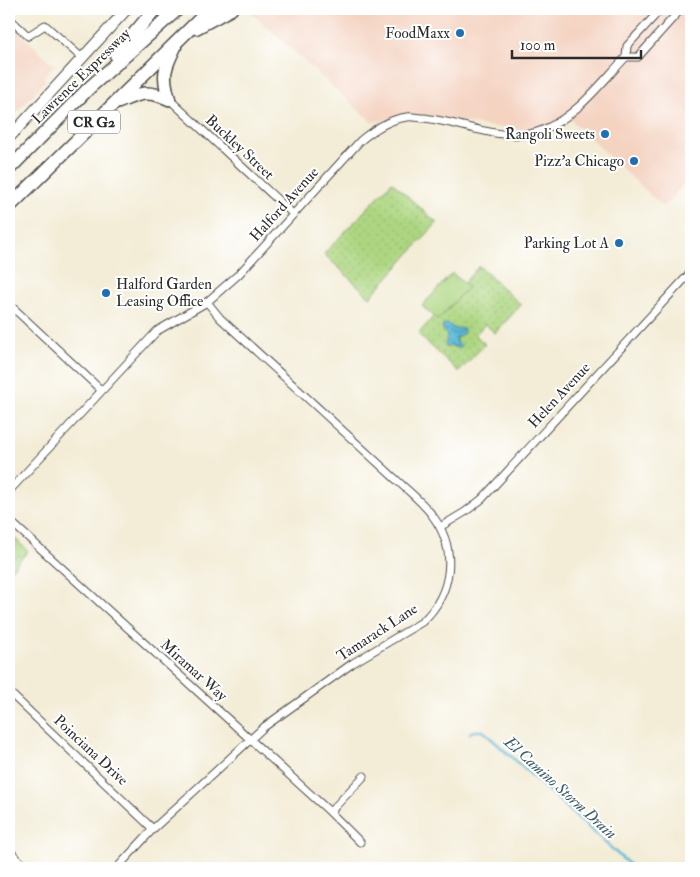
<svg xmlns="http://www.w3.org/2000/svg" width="700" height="877" font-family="'IM FELL Double Pica',serif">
  <defs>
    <pattern id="grass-dots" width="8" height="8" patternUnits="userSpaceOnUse" patternTransform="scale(1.25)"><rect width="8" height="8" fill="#add681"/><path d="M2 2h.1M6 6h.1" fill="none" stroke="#95b870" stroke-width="1.8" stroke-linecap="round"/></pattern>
    <pattern id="park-crowns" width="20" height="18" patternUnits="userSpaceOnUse" patternTransform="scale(1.25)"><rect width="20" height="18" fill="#add681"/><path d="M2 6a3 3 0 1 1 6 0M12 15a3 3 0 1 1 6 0" fill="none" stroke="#95b870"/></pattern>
    <pattern id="water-waves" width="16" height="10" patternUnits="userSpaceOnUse" patternTransform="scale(1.25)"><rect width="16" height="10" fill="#5bb9d9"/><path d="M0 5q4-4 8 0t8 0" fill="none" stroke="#4b97b0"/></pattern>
  </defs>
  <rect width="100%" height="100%" fill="#fff"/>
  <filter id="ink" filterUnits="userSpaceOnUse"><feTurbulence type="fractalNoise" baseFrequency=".02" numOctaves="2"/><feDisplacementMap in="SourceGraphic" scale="10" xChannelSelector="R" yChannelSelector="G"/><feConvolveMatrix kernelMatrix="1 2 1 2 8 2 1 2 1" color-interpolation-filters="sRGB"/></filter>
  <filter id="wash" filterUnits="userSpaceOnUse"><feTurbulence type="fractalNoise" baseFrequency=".0096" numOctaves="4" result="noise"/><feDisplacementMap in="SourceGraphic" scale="20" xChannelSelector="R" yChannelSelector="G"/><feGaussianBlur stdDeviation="1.12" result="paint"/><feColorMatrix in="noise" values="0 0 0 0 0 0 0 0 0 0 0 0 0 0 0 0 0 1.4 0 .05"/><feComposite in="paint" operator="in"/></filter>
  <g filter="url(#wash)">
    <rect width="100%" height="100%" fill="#f3ecd6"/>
    <!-- built -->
    <g fill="#f4d3c1">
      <polygon points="247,9 691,9 691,176 663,207 569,118 532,132 408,115 372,122"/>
      <polygon points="9,23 54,65 43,77 46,80 9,121"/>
    </g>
    <!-- grass -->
    <g fill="url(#grass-dots)" stroke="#6c8056">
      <polygon points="392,182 437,223 370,297 324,254"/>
      <polygon points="479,266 521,305 495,333 485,324 475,335 485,344 459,372 418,334 434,316 438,320 467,287 464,283"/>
    </g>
    <!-- park -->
    <polygon fill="url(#park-crowns)" stroke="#6c8056" points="9,533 28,551 9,572"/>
    <!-- pitch -->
    <polygon fill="#add681" stroke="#6c8056" points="452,273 468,287 438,320 422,306"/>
    <!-- water -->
    <polygon fill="url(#water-waves)" stroke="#437282" points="444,324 448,324 455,329 462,328 464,329 464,333 456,338 456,341 461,346 459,349 452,346 448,347 445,346 447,336 442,328"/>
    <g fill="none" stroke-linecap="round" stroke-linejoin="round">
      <!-- stream -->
      <g stroke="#5bb9d9" stroke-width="2.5">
        <polyline points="470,733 473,731 483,731 633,868"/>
        <polyline points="353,868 353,867"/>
      </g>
    </g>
  </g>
  <g filter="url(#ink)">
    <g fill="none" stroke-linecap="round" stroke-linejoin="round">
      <!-- street casing -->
      <g stroke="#494845" stroke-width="9">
        <g id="street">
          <polyline points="9,18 28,36 45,25 82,58"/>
          <polyline points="626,57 638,57 681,9"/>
          <polyline points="169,99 293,214"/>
          <polyline points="9,304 101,390"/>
          <path d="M9 491 157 331 207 302 239 274 360 141C373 130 390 119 407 117 412 116 418 118 423 118 459 121 508 145 543 130 577 116 601 83 626 57L627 46 661 9"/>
          <polyline points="9,520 330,812 360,842"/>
          <polyline points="440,527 465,512 482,499 691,272"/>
          <polyline points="9,692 153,829"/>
          <polyline points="330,812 364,776"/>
          <polyline points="9,850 26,868"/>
          <path d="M117 868 153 829 264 727 353 663 422 622C453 593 458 549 432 515 424 504 412 494 402 485L220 318 207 302"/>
        </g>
      </g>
      <!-- secondary casing -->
      <g stroke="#494845" stroke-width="12">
        <polyline id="secondary" points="9,138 127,9"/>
      </g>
      <!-- highway casing -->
      <g stroke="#494845" stroke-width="15">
        <g id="highway">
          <polyline points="196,28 231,9"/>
          <polyline points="116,55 155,9"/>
          <path d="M169 99C162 75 164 69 175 47"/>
          <path d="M116 103C139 94 145 89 169 99"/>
          <polyline points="9,169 89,88 178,9"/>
          <polyline points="9,207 210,9"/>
        </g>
      </g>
      <!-- street -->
      <use href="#street" stroke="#fff" stroke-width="7"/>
      <!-- secondary -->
      <use href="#secondary" stroke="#fff" stroke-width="10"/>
      <!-- highway -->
      <use href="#highway" stroke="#fff" stroke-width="12"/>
    </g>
  </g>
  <!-- markers -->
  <g fill="#1f6fb2" stroke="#fff" stroke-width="2">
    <circle cx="460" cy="33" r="5"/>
    <circle cx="605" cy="134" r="5"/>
    <circle cx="634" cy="161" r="5"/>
    <circle cx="619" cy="243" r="5"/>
    <circle cx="106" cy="293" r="5"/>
  </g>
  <g text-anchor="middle" stroke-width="4" stroke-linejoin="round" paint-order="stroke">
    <!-- shield labels -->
    <rect fill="#fff" stroke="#6b6b6b" stroke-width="1" x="68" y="110.5" width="52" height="23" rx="4"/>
    <g font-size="14" font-weight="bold" fill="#2b2b2b">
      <text x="94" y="127">CR G2</text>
    </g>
    <!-- poi labels -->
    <g font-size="15" fill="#2b2b2b" stroke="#fff" text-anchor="end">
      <text x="450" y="38">FoodMaxx</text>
      <text x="595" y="139">Rangoli Sweets</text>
      <text x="624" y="166">Pizz’a Chicago</text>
      <text x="609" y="248">Parking Lot A</text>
      <text x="116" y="289" text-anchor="start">Halford Garden<tspan x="116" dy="17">Leasing Office</tspan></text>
    </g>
    <!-- street labels -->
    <g font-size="15" fill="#2b2b2b" stroke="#fff">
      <text transform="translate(81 76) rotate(-44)" y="5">Lawrence Expressway</text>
      <text transform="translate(240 147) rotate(43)" y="5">Buckley Street</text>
      <text transform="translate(284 204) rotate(-48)" y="5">Halford Avenue</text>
      <text transform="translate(559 395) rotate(-47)" y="5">Helen Avenue</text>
      <text transform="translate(377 632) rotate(-33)" y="5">Tamarack Lane</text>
      <text transform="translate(194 670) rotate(42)" y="5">Miramar Way</text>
      <text transform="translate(91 750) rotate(43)" y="5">Poinciana Drive</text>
    </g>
    <!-- water labels -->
    <g font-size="16" font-style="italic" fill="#3c5d68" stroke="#fff">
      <text transform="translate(561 787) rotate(42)" y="6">El Camino Storm Drain</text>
    </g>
  </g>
  <!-- margin -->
  <rect width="700" height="877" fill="none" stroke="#fff" stroke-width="30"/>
  <!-- scale -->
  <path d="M512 50v8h129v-8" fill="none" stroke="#2b2b2b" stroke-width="2.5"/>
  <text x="520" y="50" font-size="15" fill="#2b2b2b" stroke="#ffffff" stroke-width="4" paint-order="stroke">100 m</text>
</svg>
